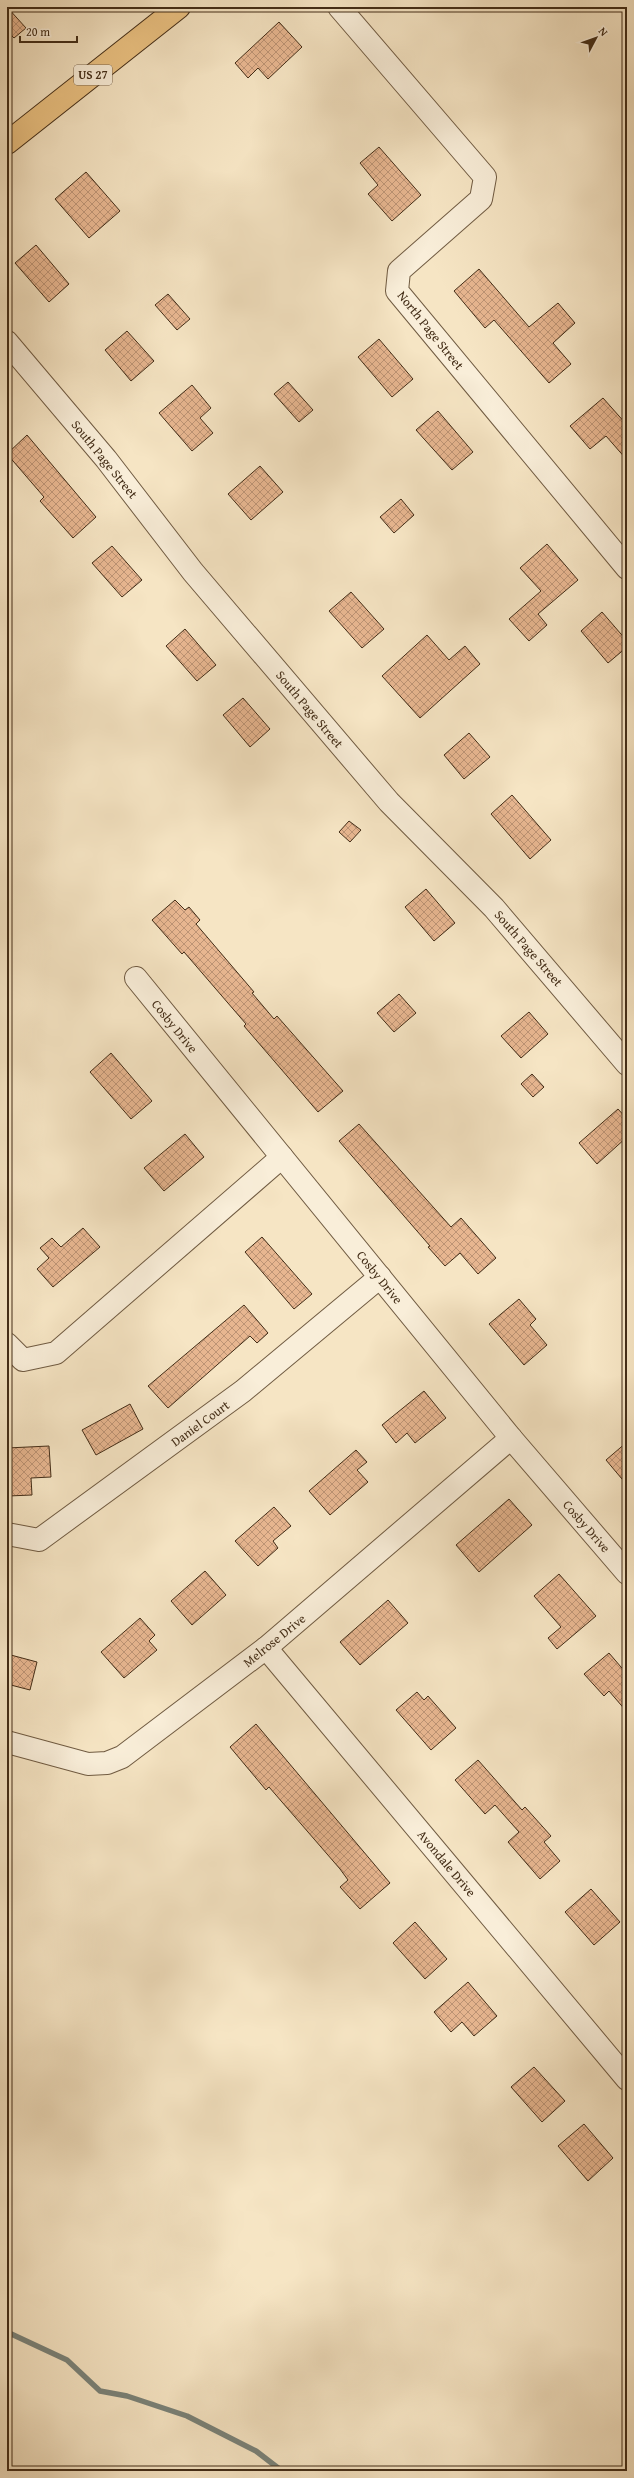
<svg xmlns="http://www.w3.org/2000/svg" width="634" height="2478" font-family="'Gentium Book Plus',serif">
  <defs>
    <pattern id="building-cross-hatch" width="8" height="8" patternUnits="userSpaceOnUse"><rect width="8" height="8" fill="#e7b690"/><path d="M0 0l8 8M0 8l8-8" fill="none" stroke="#bd9475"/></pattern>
  </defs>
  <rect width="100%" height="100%" fill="#f6e5c4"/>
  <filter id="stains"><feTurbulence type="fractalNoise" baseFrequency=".005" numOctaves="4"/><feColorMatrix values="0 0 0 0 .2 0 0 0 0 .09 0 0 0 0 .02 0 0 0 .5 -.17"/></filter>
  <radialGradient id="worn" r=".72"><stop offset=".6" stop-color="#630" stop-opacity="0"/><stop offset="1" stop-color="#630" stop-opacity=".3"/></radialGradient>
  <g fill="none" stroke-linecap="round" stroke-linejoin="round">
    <!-- stream -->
    <polyline stroke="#7a837a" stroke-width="5.5" points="7,2332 67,2360 100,2391 127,2396 187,2416 256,2451 282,2471"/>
  </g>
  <!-- building -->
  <g fill="url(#building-cross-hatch)" stroke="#432d17">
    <polygon points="7,7 26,28 14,38 7,31"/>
    <polygon points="279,22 302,47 268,79 258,68 248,78 235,63"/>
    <polygon points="379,147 421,195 392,221 368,194 378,185 360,163"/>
    <polygon points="86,172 120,211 89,238 55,199"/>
    <polygon points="36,245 69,284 49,302 15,263"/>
    <polygon points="479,269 529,327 558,303 575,323 553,343 571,364 549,383 494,320 485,328 454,291"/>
    <polygon points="168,294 190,319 177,330 155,305"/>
    <polygon points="127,331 154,361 131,381 105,350"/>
    <polygon points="379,339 413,379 392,397 358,357"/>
    <polygon points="288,382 313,410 299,422 274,394"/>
    <polygon points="192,385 211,408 200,418 213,433 192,451 159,413"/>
    <polygon points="603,398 627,425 627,460 606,436 590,449 570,426"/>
    <polygon points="438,411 473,452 452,470 416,430"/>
    <polygon points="27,435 96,517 73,538 40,501 44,497 7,454"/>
    <polygon points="260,466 283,492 251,520 228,494"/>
    <polygon points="401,499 414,515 394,533 380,517"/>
    <polygon points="547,544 578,580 538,614 547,625 529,641 509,619 541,591 520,568"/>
    <polygon points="112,546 142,580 122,597 92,563"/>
    <polygon points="351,592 384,629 362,648 329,611"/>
    <polygon points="602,612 627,641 627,647 608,663 581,631"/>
    <polygon points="185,629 216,665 197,681 166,646"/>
    <polygon points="427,635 449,660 465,646 480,664 420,718 382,676"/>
    <polygon points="243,698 270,729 250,747 223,715"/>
    <polygon points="469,733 490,757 464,779 444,755"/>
    <polygon points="512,795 551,840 530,859 491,814"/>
    <polygon points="349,821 361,830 350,842 339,832"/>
    <polygon points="426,889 455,923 434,941 405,907"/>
    <polygon points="175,900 185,910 189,907 200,920 196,924 254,992 252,993 274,1019 277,1016 343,1091 318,1112 244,1026 246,1024 184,952 182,954 152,920"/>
    <polygon points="399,994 416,1013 394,1032 377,1013"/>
    <polygon points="529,1012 548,1034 521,1058 501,1036"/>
    <polygon points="111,1053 152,1101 131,1119 90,1072"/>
    <polygon points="532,1074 544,1087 533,1097 521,1084"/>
    <polygon points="618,1109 627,1119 627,1137 597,1164 579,1143"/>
    <polygon points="359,1124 451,1227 461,1218 496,1258 478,1274 460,1253 445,1266 428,1247 430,1246 339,1141"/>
    <polygon points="185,1134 204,1157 164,1191 144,1168"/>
    <polygon points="83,1228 100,1247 53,1287 37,1269 49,1258 40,1248 52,1238 61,1247"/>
    <polygon points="262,1237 312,1294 294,1309 245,1252"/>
    <polygon points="519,1299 536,1319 530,1325 547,1345 524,1365 489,1324"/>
    <polygon points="244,1305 268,1333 257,1343 250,1336 168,1408 148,1386"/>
    <polygon points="424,1391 446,1418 415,1443 407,1433 396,1443 382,1425"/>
    <polygon points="130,1404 143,1429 96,1455 82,1430"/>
    <polygon points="627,1442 627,1485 606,1460"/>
    <polygon points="49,1446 51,1477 31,1478 32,1495 8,1496 7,1448"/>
    <polygon points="356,1450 367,1462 357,1470 368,1482 330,1515 309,1491"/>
    <polygon points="509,1499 532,1525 479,1572 456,1545"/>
    <polygon points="274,1507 291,1526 273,1541 278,1548 258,1566 235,1541"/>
    <polygon points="205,1571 226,1595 192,1625 171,1601"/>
    <polygon points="559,1574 596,1616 557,1649 548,1638 561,1627 534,1596"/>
    <polygon points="388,1600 408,1623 360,1665 340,1642"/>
    <polygon points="140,1618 155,1635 149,1641 157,1650 124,1678 101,1652"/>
    <polygon points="609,1653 627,1674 627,1712 609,1691 604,1696 584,1674"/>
    <polygon points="7,1654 37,1662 30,1690 7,1684"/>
    <polygon points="417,1692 424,1700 428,1696 456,1728 431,1750 396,1710"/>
    <polygon points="256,1724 390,1883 360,1909 340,1887 348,1880 340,1869 269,1787 266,1790 230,1747"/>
    <polygon points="478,1760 522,1810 525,1807 551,1836 544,1842 560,1861 540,1879 508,1842 519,1832 495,1805 485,1814 455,1780"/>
    <polygon points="591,1889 620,1922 594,1945 565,1912"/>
    <polygon points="415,1922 447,1959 425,1979 393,1943"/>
    <polygon points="468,1982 497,2016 474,2036 462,2022 451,2032 434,2012"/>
    <polygon points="534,2067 565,2101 542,2122 511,2087"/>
    <polygon points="584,2124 613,2158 588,2181 558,2146"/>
  </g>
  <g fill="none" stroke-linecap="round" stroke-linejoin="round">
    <!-- minor casing -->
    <g stroke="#705b42" stroke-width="24">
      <g id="minor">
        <polyline points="339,7 485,177 481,199 399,271 397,291 627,568"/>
        <polyline points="7,342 106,459 193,572 389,802 494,908 627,1064"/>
        <polyline points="136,978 511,1438 627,1573"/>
        <polyline points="7,1344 23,1360 56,1353 282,1157"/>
        <polyline points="7,1534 39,1540 243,1391 380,1277"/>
        <polyline points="266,1648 627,2079"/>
        <polyline points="7,1742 88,1764 107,1763 122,1757 266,1648 511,1438"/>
      </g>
    </g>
    <!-- highway casing -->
    <g stroke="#432d17" stroke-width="24">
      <polyline id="highway" points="7,143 179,7"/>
    </g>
    <!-- minor -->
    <use href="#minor" stroke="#f9eed9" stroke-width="22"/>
    <!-- highway -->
    <use href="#highway" stroke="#ebc282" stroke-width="22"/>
  </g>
  <g text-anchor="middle" stroke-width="3" stroke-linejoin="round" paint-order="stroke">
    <!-- shield labels -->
    <rect fill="#f9eed9" stroke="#7a6751" stroke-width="1" x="74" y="65" width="38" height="20" rx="3"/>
    <g font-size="12" font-weight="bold" fill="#432d17">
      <text x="93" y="79">US 27</text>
    </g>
    <!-- street labels -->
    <g font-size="13" fill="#432d17" stroke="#f9eed9">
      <text transform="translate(431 330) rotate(51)" y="5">North Page Street</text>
      <text transform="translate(105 459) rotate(51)" y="5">South Page Street</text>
      <text transform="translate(310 709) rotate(50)" y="5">South Page Street</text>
      <text transform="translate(529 948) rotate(49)" y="5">South Page Street</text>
      <text transform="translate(175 1026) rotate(51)" y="5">Cosby Drive</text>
      <text transform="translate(380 1277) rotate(51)" y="5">Cosby Drive</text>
      <text transform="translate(200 1423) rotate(-36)" y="5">Daniel Court</text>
      <text transform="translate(587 1526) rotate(49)" y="5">Cosby Drive</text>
      <text transform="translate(274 1640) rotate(-39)" y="5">Melrose Drive</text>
      <text transform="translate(447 1863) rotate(50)" y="5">Avondale Drive</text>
    </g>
  </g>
  <!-- margin -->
  <rect width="634" height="2478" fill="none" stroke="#f6e5c4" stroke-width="24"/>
  <rect x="8" y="8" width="618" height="2462" fill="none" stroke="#432d17" stroke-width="2"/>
  <rect x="12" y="12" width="610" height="2454" fill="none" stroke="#432d17"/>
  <!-- north arrow -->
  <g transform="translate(596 38) rotate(49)" stroke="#f9eed9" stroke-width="3" paint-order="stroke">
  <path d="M0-3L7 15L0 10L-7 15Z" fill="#432d17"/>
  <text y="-6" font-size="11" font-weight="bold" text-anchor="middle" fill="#432d17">N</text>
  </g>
  <!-- scale -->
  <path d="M20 36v6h57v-6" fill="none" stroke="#432d17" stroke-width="2"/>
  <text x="26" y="36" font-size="12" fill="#432d17" stroke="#f9eed9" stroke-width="3" paint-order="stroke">20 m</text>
  <rect width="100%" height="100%" filter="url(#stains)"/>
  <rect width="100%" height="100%" fill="url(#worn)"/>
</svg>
